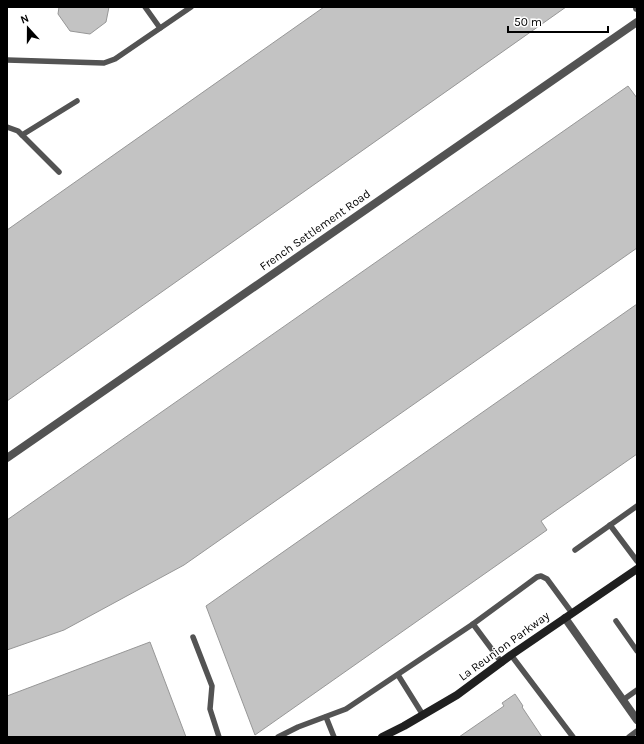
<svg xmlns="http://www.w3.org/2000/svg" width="644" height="744" font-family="Karla,sans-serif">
  <rect width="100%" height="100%" fill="#fff"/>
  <!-- building -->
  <g fill="#c3c3c3" stroke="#979797">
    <polygon points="59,7 109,7 106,22 90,34 70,31 58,14"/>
    <polygon points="324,7 566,7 7,401 7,230"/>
    <polygon points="628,86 637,98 637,248 184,565 64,630 7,650 7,520"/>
    <polygon points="637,304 637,454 541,521 547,530 255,735 206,606"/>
    <polygon points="150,642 186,737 7,737 7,696"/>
    <polygon points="515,694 523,706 522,707 542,737 459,737 504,706 502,703"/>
  </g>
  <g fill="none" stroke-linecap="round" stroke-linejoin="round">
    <!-- lane -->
    <g stroke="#535353" stroke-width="5.5">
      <polyline points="145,7 160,28"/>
      <polyline points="7,60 104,63 115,59 191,7"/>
      <polyline points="7,127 18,131 59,172"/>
      <polyline points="22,135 77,101"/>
      <polyline points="610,525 637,561"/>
      <polyline points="575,550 637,506"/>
      <polyline points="616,621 637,651"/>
      <polyline points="473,624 502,663"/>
      <polyline points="193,637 212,686 210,709 219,737"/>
      <polyline points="511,655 573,737"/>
      <polyline points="398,675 423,715"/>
      <polyline points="623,700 637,690"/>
      <polyline points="326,717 334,737"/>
      <polyline points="278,737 298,727 346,709 473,624 537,577 541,576 547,579 572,613"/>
      <polyline points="629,737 637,731"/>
    </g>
    <!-- street -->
    <g stroke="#535353" stroke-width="8">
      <polyline points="637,7 637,8"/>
      <polyline points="7,458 637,22"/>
      <polyline points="565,618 637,720"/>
    </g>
    <!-- secondary -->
    <polyline stroke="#202020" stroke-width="8" points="382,737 404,726 457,695 511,655 637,569"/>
  </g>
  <g text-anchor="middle" stroke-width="3" stroke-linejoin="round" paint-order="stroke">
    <!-- street labels -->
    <g font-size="12" fill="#000" stroke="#fff">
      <text transform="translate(315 230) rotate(-35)" y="4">French Settlement Road</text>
      <text transform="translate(504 646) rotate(-36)" y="4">La Reunion Parkway</text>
    </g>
  </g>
  <!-- border -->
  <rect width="644" height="744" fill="none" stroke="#000000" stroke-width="16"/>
  <!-- north arrow -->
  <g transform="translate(28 28) rotate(339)" stroke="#ffffff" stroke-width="3" paint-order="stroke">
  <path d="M0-3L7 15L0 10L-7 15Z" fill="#000000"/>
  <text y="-6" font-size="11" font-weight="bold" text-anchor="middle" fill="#000000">N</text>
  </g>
  <!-- scale -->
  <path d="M508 26v6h100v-6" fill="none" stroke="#000000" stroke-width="2"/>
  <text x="514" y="26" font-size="12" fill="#000000" stroke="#ffffff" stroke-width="3" paint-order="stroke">50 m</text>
</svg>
